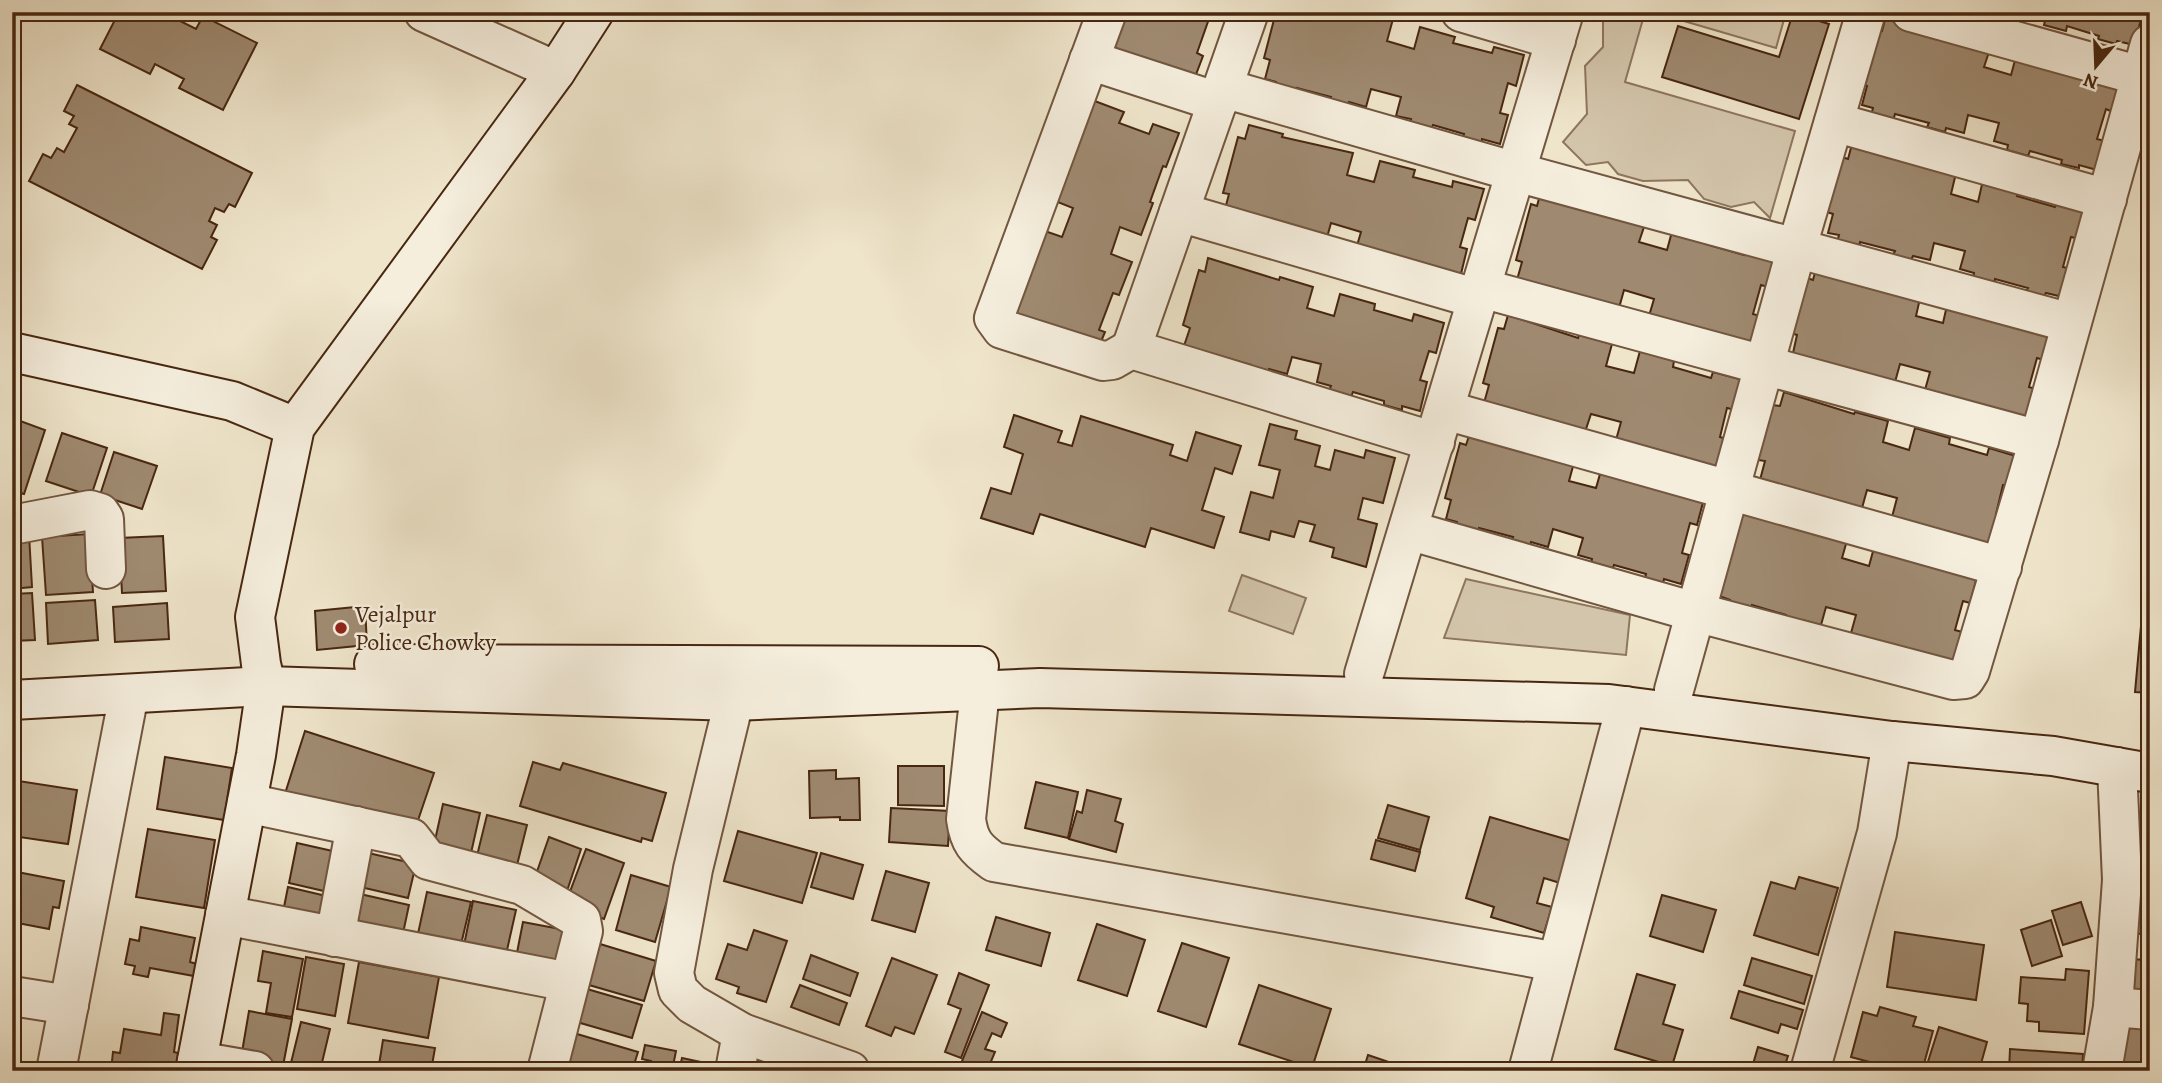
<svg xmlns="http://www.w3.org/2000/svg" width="2162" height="1083" font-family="Alegreya,serif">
  <rect width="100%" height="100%" fill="#efe5cb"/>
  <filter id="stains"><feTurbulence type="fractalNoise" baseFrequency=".00286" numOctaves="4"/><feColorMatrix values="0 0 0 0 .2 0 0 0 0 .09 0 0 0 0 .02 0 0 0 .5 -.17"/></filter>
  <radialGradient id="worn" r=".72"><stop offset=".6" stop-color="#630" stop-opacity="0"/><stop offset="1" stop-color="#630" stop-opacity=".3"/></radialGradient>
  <!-- green -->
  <g fill="#d3c5ab" stroke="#8e765e" stroke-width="2">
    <polygon points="1603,12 1645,12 1625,82 1795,131 1770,218 1754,202 1731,207 1704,199 1688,180 1643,181 1618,174 1608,162 1586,165 1563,142 1587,114 1585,66 1603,47"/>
    <polygon points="1653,12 1770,12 1785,16 1776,48"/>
    <polygon points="1242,575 1306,598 1293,634 1229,611"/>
    <polygon points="1466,579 1630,615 1626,655 1444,638"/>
  </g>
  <!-- building -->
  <g fill="#9f8a71" stroke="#482710" stroke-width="2">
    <polygon points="119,12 179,12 176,19 196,29 203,16 257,43 223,110 179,88 184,79 155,64 150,74 100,49"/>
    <polygon points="1120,12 1219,12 1216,19 1210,16 1197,53 1203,56 1192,85 1105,53"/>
    <polygon points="1276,12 1368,12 1393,19 1387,41 1414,49 1420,27 1455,37 1453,43 1492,53 1494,47 1524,55 1516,86 1508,83 1500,113 1508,115 1500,144 1482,139 1482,143 1463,137 1464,134 1433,125 1431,130 1410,124 1411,119 1396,116 1401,97 1371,89 1366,107 1349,102 1348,106 1330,101 1331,97 1297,88 1296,94 1274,89 1276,82 1265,79 1270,60 1264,58"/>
    <polygon points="2032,12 2135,12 2142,16 2134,45 2117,41 2116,44 2098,39 2099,36 2067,26 2066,31 2044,25 2045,21 2031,16"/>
    <polygon points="1793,13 1829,24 1799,119 1662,77 1678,26 1779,57"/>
    <polygon points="1886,16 1991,46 1984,67 2011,75 2017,53 2121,81 2113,112 2106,109 2097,139 2105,141 2097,170 2079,165 2079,168 2061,164 2062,160 2030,151 2028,156 2007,150 2008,145 1994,141 1999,123 1968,115 1964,133 1946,128 1945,132 1927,127 1929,123 1895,114 1893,121 1871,115 1873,108 1862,105 1867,86 1861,84 1876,29 1882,31"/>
    <polygon points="77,85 252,173 235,207 229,204 224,212 215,208 209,221 217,225 211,237 217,240 202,269 29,181 43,154 51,158 57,148 64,152 77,128 69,124 74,116 64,111"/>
    <polygon points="1092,100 1124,112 1119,123 1149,134 1153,124 1179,133 1166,167 1163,166 1150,202 1153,203 1141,235 1120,227 1111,254 1132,262 1119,295 1113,293 1099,330 1105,332 1100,344 1008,330 1045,231 1062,237 1073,208 1055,201"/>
    <polygon points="1249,125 1283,134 1282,137 1353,153 1347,175 1374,182 1380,161 1415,170 1413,177 1452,187 1453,181 1484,189 1475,220 1468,218 1460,247 1467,249 1460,278 1356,249 1361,232 1331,223 1326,241 1224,213 1229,194 1223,193 1238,137 1245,139"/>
    <polygon points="1852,144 1886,154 1885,157 1956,173 1951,194 1978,202 1983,180 2019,190 2017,196 2055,207 2057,201 2087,209 2079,239 2071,237 2063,267 2071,269 2063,297 2046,293 2044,296 2026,291 2028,288 1995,279 1994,284 1973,278 1974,273 1960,269 1965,251 1934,243 1930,260 1913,256 1911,260 1893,255 1895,251 1860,242 1859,248 1837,242 1839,235 1828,233 1833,214 1827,212 1842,157 1848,159"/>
    <polygon points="1541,191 1646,221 1639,242 1667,250 1673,228 1708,238 1706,244 1744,255 1746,248 1776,257 1768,287 1761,285 1753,314 1760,316 1752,345 1649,316 1654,299 1624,290 1619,308 1517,280 1522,262 1516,260 1531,204 1537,206"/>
    <polygon points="1208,258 1279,280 1280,277 1313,287 1307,308 1334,316 1340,294 1375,304 1374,310 1412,321 1414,314 1444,323 1436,353 1429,351 1420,380 1427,382 1420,411 1402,406 1402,410 1384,405 1384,401 1353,392 1351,397 1329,391 1331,386 1317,382 1321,364 1292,357 1287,374 1269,369 1268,373 1250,368 1251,365 1217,355 1216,362 1184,346 1190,328 1183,325 1199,270 1205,272"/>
    <polygon points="1817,265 1921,294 1916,316 1943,323 1948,301 2052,330 2044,360 2037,358 2029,387 2036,389 2028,418 1925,390 1930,372 1900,364 1895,382 1793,353 1797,335 1791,333 1807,278 1813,280"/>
    <polygon points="1508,315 1578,338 1579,335 1612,344 1606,366 1634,373 1640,351 1674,361 1673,367 1711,378 1713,372 1743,380 1735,410 1727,408 1720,437 1727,439 1719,469 1616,440 1621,422 1591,414 1585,432 1484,403 1489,385 1483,383 1498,328 1504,329"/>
    <polygon points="1784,392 1854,414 1855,412 1888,421 1883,442 1909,450 1915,428 1950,438 1949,444 1987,455 1989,448 2019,457 2011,487 2003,485 1996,514 2003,516 1995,545 1892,517 1897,498 1867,490 1862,508 1760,480 1765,461 1758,460 1773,405 1780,406"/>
    <polygon points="1014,415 1062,431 1058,442 1072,446 1081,416 1173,445 1170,455 1187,461 1196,432 1241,446 1232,474 1215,468 1202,510 1224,517 1214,548 1151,528 1145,547 1040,514 1033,534 981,518 991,488 1011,494 1023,454 1004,447"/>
    <polygon points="12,418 45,430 24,494 16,492 12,504"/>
    <polygon points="1270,424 1297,431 1295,439 1320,446 1315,466 1330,470 1335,450 1364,458 1366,450 1395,458 1383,503 1363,498 1358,519 1377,524 1366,567 1332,557 1334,548 1310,541 1315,525 1299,521 1294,537 1271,531 1269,540 1240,532 1251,492 1273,498 1280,470 1259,465"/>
    <polygon points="1471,430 1575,459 1569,481 1596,488 1602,467 1705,495 1697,525 1690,523 1682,553 1689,555 1681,584 1664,579 1663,583 1645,578 1646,574 1614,565 1612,570 1591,564 1592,559 1578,555 1583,538 1553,529 1548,547 1531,542 1530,546 1511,541 1513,537 1479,528 1477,534 1456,529 1457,522 1446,519 1451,500 1445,498 1460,443 1466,445"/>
    <polygon points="62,433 107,448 91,496 46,481"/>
    <polygon points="114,452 157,466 142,509 100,495"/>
    <polygon points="1743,508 1848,537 1842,558 1869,566 1875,544 1978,573 1970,603 1963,601 1955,630 1962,632 1954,661 1864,641 1866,637 1851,633 1856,615 1826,607 1821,625 1803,620 1803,624 1785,619 1786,615 1752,605 1750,612 1729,606 1730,600 1719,596"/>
    <polygon points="29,534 32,587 12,589 12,535"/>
    <polygon points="89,534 93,592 46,595 42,537"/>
    <polygon points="163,536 166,591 122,593 119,538"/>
    <polygon points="32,593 35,640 12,641 12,594"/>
    <polygon points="95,600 98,640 48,644 46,603"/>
    <polygon points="2150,601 2150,693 2135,692 2141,626"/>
    <polygon points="167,603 169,639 115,642 113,607"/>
    <polygon points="365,606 367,645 317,650 315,611"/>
    <polygon points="305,731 434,773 414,832 282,803"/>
    <polygon points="165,757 232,768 224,820 157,809"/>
    <polygon points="533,762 560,770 563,763 666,793 652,841 642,838 641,842 520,806"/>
    <polygon points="898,766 944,766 944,806 898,805"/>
    <polygon points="836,770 836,779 859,778 860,820 840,820 840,817 810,818 809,771"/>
    <polygon points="12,780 77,790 68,844 12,836"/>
    <polygon points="1036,782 1078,792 1068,838 1025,828"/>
    <polygon points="1087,790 1121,799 1115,821 1123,824 1116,852 1069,839 1077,811 1082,813"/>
    <polygon points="443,804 480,813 469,862 432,854"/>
    <polygon points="1388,805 1429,817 1420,850 1378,838"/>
    <polygon points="891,808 950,811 948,846 889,842"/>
    <polygon points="487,815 527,825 514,877 474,868"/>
    <polygon points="1490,817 1572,841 1560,883 1544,878 1537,903 1552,907 1544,933 1491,917 1494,907 1466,898"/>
    <polygon points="148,829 215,840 204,908 136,897"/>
    <polygon points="738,831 817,853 802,903 724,881"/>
    <polygon points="2138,831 2150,832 2150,881 2134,880"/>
    <polygon points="549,837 581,849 566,894 533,883"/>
    <polygon points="1376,840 1420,852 1415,871 1371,859"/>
    <polygon points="297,843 346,854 337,894 289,883"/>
    <polygon points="586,849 624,863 604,919 565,905"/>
    <polygon points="364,852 416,864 408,898 356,886"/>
    <polygon points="821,853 863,865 853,899 811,887"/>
    <polygon points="12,871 64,881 59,908 53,907 49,929 12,922"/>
    <polygon points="886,871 929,883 915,932 872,920"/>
    <polygon points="631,875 671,887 655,942 616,930"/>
    <polygon points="1799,877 1838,888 1818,955 1754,935 1771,882 1795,889"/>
    <polygon points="288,887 339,899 332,934 281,922"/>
    <polygon points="2129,891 2150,893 2150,935 2125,932"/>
    <polygon points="427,892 471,902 459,953 416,943"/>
    <polygon points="360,894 409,905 402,938 352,927"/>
    <polygon points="1662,895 1716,910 1703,952 1650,936"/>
    <polygon points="473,901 516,910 505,959 463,950"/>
    <polygon points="2081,902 2092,936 2063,945 2052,911"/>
    <polygon points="996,917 1050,933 1041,966 986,950"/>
    <polygon points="2051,920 2062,956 2032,966 2021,930"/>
    <polygon points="523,922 576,932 567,979 514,968"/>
    <polygon points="1097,924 1145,940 1127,996 1078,980"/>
    <polygon points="141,927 195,938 190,962 197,964 194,976 150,968 148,977 133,974 135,966 125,964 130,939 139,941"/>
    <polygon points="754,930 787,941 766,1002 737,993 739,987 716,979 728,944 747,950"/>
    <polygon points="1895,932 1984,945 1976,1000 1887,987"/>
    <polygon points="1182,943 1229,958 1206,1027 1158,1011"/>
    <polygon points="600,944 656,961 644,1001 589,985"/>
    <polygon points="263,951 303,959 292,1017 266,1013 271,983 258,981"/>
    <polygon points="811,955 858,973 850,996 803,979"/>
    <polygon points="306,957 344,964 335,1016 297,1009"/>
    <polygon points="892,958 937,975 914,1034 895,1027 891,1036 866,1026"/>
    <polygon points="1752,958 1812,976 1804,1004 1744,985"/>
    <polygon points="2127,959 2150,960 2149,1000 2125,998"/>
    <polygon points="359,962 439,977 428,1038 348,1023"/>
    <polygon points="2066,969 2089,971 2084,1034 2039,1031 2039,1022 2027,1021 2028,1004 2019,1003 2021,977 2065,980"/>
    <polygon points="959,973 989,985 961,1058 945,1052 961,1009 948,1004"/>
    <polygon points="1637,974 1675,985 1663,1024 1683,1030 1672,1066 1615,1049"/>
    <polygon points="800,985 847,1003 839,1025 791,1007"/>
    <polygon points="1259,985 1331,1009 1312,1068 1239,1044"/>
    <polygon points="587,989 642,1005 632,1038 577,1022"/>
    <polygon points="1739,991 1803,1010 1797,1029 1781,1024 1778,1033 1731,1018"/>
    <polygon points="1880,1007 1916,1017 1913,1026 1933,1031 1922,1071 1903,1071 1851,1057 1863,1012 1877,1016"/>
    <polygon points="249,1011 292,1019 282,1071 262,1068 241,1058"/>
    <polygon points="982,1012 1007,1023 1001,1037 992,1033 985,1049 995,1052 987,1071 958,1071"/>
    <polygon points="164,1013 179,1015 174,1052 178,1053 176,1071 111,1071 113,1052 120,1053 124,1029 161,1035"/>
    <polygon points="301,1022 330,1029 320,1071 306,1071 290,1067"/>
    <polygon points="2116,1024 2150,1026 2147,1071 2113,1071"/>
    <polygon points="1939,1027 1987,1042 1979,1071 1925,1071"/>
    <polygon points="577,1034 638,1052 632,1071 565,1071"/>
    <polygon points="383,1040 435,1048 431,1071 378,1071"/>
    <polygon points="645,1045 676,1051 672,1071 649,1071 651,1061 642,1059"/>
    <polygon points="1758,1047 1788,1056 1783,1071 1751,1071"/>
    <polygon points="2010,1049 2083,1054 2082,1071 2009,1071"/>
    <polygon points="1368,1055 1415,1071 1363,1071"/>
    <polygon points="682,1058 701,1062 699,1071 679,1071"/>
  </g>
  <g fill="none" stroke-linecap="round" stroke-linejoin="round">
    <!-- street casing -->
    <g stroke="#72563f" stroke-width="42">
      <g id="street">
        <polyline points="424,12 556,71"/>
        <polyline points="1107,12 994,318 1002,329 1103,361 1112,360 1131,349 1435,442"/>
        <polyline points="1461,12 1556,40"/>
        <polyline points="1911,12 2141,76"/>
        <polyline points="1089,60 1218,102"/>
        <polyline points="1223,88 1516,172 2071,323"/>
        <polyline points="1834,122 2107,199"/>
        <polyline points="1179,212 1478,299"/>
        <polyline points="1481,288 2039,440"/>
        <polyline points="1131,349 1249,12"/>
        <polyline points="1445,410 2002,567"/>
        <polyline points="12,525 90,510 100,513 104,519 106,569"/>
        <polyline points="1408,530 1695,612 1953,680 1965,679 1970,671 2039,440 2150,44"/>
        <polyline points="1364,674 1564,12"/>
        <polyline points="1674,690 1797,247 1866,12"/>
        <path d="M980 691 966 819C969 842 976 849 994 862L1557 962"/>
        <polyline points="734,701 693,869 674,973 678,990 692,1004 742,1033 850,1071"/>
        <polyline points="247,803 411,838 428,860 522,885 581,920 583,931 547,1071"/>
        <polyline points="225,915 569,982"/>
        <polyline points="335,937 356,826"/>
        <polyline points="12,996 69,1005"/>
        <polyline points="2113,1007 2150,1010"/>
        <polyline points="197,1061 255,1071"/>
        <polyline points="56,1071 129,694"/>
        <polyline points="735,1071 742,1033"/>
        <polyline points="1528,1071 1626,706"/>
        <polyline points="1810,1071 1877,833 1892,741"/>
        <polyline points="2102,1071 2113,1007 2122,880 2117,767"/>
      </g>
    </g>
    <!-- secondary casing -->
    <g stroke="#482710" stroke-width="42">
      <g id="secondary">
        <polyline points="12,352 232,401 295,427"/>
        <polyline points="374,664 979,666"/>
        <polyline points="12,700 266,686 734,701 1040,688 1609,704 1892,741 2053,756 2150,773"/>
        <polyline points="195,1071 256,755 266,686 261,664 255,617 295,427 556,71 594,12"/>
      </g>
    </g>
    <!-- street -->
    <use href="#street" stroke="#f5eedd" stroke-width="38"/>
    <!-- secondary -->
    <use href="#secondary" stroke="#f5eedd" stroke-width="38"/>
  </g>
  <!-- markers -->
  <circle fill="#8f2418" stroke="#f5eedd" stroke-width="2.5" cx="341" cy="628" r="7"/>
  <g text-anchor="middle" stroke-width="5" stroke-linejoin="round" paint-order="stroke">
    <!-- poi labels -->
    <g font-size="24" fill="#482710" stroke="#f5eedd" text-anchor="start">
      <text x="355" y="622">Vejalpur<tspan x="355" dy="28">Police Chowky</tspan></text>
    </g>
  </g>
  <!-- margin -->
  <rect width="2162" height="1083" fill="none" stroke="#efe5cb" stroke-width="42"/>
  <rect x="14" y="14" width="2134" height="1055" fill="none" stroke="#482710" stroke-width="3.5"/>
  <rect x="21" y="21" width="2120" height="1041" fill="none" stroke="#482710" stroke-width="2"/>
  <!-- north arrow -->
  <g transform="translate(2096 66) rotate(199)" stroke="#f5eedd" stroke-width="5" paint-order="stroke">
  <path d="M0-5L12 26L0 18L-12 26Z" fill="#482710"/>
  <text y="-10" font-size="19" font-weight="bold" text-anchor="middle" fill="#482710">N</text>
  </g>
  <rect width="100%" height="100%" filter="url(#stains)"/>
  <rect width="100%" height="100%" fill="url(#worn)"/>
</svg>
